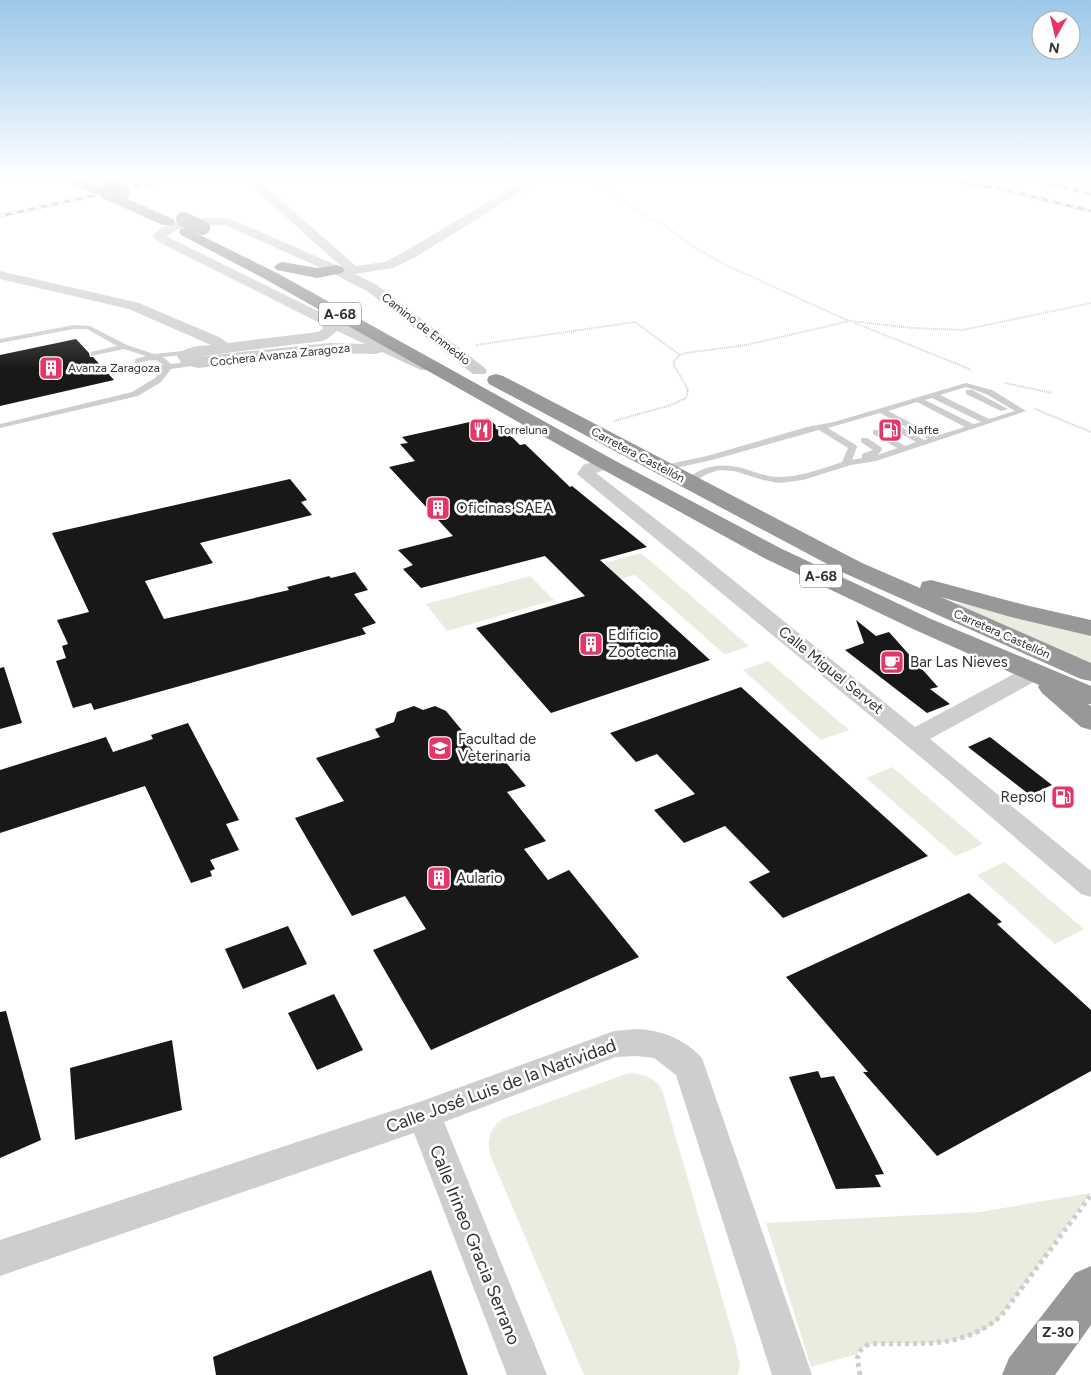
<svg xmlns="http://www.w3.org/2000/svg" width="1091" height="1375" font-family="Figtree,sans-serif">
  <rect width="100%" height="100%" fill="#fff"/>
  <!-- green -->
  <g fill="#e9eddf">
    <polygon points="641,553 749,646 726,654 723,653 635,575 592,587 576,571"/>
    <polygon points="530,576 554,600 447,631 426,604"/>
    <polygon points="959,603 1091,635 1091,665 957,605"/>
    <polygon points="768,661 849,730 821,740 743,670"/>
    <polygon points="892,767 983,844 956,856 866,778"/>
    <polygon points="1005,862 1084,929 1055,944 977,875"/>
    <path d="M629 1073C645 1074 657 1078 663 1093L736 1346 740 1365 738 1375H584L491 1157C486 1142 489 1129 502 1119Z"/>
    <path d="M1091 1193 1001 1316C966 1353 916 1340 870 1344L860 1349 857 1354 811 1367 766 1223 980 1212Z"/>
  </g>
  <!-- building -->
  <g fill="#181818">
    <polygon points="76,339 89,353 90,357 93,357 114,380 0,406 0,355"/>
    <polygon points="488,418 502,431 506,431 520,445 525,444 570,487 572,486 647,547 600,560 710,660 551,713 476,628 585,596 545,556 421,588 403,569 413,565 398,550 453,536 389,467 415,461 400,444 408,443 402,437"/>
    <polygon points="290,479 307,500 301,502 312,515 200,543 213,563 145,581 164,619 289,590 287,587 329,576 331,578 355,572 368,590 354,594 376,623 362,628 366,634 94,710 91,703 73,708 56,661 66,658 62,646 68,644 57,620 89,612 52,533"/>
    <polygon points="856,620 876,636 889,632 938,687 930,689 950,704 927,713 845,650 864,643"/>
    <polygon points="4,667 22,723 0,729 0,668"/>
    <polygon points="741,687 928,856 783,918 749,882 770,872 725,826 684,843 654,810 695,794 657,754 636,762 610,733"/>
    <polygon points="414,706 423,710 435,706 446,711 465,734 464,739 478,757 496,751 526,786 507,792 546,841 524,849 548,880 569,870 639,957 431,1050 373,950 426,929 405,896 352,916 295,818 344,801 316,758 380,737 375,729 394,722 397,712"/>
    <polygon points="188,723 239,820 226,824 239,850 210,860 215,869 210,871 212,876 191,883 145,786 0,833 0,770 106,737 113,752 153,739 151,735"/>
    <polygon points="990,737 1052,785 1030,795 968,747"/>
    <polygon points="969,893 1002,922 997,924 1091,1010 1091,1071 937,1156 863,1072 868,1072 786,977"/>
    <polygon points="288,926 307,964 243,989 225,949"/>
    <polygon points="334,994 363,1050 317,1070 288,1013"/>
    <polygon points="6,1011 41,1140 0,1158 0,1012"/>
    <polygon points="172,1040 182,1110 75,1140 70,1068"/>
    <polygon points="818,1071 821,1078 834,1076 884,1174 875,1175 881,1187 836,1189 789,1077"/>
    <polygon points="431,1270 468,1375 216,1375 213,1357"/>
  </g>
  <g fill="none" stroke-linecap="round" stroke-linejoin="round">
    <!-- path-far1 -->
    <g stroke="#cecece" stroke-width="2" stroke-dasharray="1 1" stroke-linecap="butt">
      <polyline points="588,176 647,217 666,226 692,246 726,265 849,321"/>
      <polyline points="1051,176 1091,187"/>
      <polyline points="855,323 972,370"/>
      <polyline points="476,345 635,322 680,355"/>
      <polyline points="1005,383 1052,393"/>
      <polyline points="1035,409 1091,432"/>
      <polyline points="614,421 671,405 686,398 688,390 674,365 674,361 680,355 686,353 746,345 850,321 913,328 963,330 1091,303"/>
    </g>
    <!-- path -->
    <path stroke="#cecece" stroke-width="5" stroke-dasharray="4 4" stroke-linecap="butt" d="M860 1375C858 1359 853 1353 869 1344 919 1342 960 1351 1001 1316L1091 1195"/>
    <!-- lane -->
    <g fill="#cecece" fill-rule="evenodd">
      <path d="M74 325 90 326 127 345 154 354 192 350 196 352 192 354 163 357 171 364 198 361 202 363 198 365 171 369 161 382 138 396 0 428V424L132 392 155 378 163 370 141 372V368L163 365C153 355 147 363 135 363V359L146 356 124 349 91 356V352L117 346 87 329H74L0 343V339Z"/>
      <path d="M966 383 992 390 1026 411 876 461 851 465 803 480 779 483 763 480 734 471 719 470 707 474 688 485 684 482C701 464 726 462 748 470 758 473 768 477 778 477 800 477 821 469 842 462L848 448 819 430 712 460 662 471 658 468 659 466 707 456 807 427 834 422ZM966 387 986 394 1015 411 989 419 940 395ZM932 398 981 422 973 424 925 400ZM917 402 965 427 936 436 888 411ZM880 413 928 439 924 440 896 424H890V428L916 442 905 446 879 430H873V434L897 448 878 455 882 449 881 447 867 438H861V442L873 450 862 454V458L852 460 857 447 856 445 828 428Z"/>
      <polygon points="966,390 972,390 1008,409 1001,411 966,394"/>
    </g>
    <!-- street -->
    <g fill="#cecece" fill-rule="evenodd">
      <path d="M240 176H253L356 266 385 262 409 249 532 176H546L419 255 393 268 355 274 377 285 485 368 487 371 485 374H473L367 291 332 273 225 225 192 226 177 230 166 236 334 319 433 364 435 367 433 370H421L382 352 376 354 330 353 198 368 182 364 177 356C185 346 199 346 211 345L129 309 0 279V271L139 303 219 337 228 343 318 332 323 329 322 324 157 241 153 235 160 228 181 221 202 218H228L343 268ZM337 331 365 344 330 343 194 357 322 341 327 339Z"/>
      <polygon points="605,458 611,459 614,463 611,467 596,473 702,555 915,727 1025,668 1033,666 1041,668 1045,673 1041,678 930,739 1091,871 1091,897 1081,894 929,764 577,474 583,465"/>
      <path d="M636 1029C662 1030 684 1039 702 1058L812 1375H772L676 1075 654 1058 636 1056 616 1057 444 1122 547 1375H507L414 1133 0 1276V1240L422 1101 614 1031Z"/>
    </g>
    <!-- highway -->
    <g fill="#989898" fill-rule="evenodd">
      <polygon points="59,176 76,176 104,188 105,191 112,192 173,219 175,222 173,225 163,225 102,198 101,195 94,194 60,179"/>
      <polygon points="186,228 277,273 612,459 782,549 931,619 1091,686 1091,704 1088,704 1091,706 1091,730 1081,727 1042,693 1038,687 1039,685 913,629 766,559 598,467 265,279 181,235 179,232 181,229"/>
      <polygon points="282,262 317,268 337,265 342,267 345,270 342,273 317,278 277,270 274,267 277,264"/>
      <polygon points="496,374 503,376 862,563 920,588 922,582 931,580 1025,605 1091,620 1091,636 1011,617 941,597 1091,663 1091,681 1081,679 844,573 489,384 487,380 489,376"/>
      <polygon points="1091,1266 1091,1325 1055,1375 1002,1375 1009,1358 1075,1273"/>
    </g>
    <!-- rail casing -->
    <g stroke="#868686" stroke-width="3">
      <g id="rail">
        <polyline points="903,176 937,181"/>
        <polyline points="931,176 1000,189 1091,211"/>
        <polyline points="1021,176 1091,194"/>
        <polyline points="0,216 138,186 194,176"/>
      </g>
    </g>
    <!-- rail -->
    <use href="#rail" stroke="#fff" stroke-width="2" stroke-dasharray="6" stroke-linecap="butt"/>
    <!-- highway-bridge -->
    <g stroke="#989898" stroke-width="14">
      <polyline points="109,186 123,192"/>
      <polyline points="183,219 203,228"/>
    </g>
  </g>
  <!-- sky -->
  <linearGradient id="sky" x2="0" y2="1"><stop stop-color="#9bc7e9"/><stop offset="0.48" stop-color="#fff"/><stop offset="1" stop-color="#fff" stop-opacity="0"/></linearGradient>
  <rect width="1091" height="369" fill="url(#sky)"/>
  <!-- icons -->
  <defs>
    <g id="building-square" transform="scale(1.25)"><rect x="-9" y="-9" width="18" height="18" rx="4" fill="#e33767" stroke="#fff"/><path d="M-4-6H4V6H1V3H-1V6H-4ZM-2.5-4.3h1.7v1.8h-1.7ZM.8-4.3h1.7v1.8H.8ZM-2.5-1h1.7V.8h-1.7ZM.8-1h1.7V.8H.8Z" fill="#fff"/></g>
    <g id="restaurant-square" transform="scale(1.25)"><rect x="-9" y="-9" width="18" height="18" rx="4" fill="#e33767" stroke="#fff"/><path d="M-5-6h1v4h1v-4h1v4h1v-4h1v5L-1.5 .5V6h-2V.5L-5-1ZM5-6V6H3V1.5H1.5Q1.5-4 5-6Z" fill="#fff"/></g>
    <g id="fuel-square" transform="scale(1.25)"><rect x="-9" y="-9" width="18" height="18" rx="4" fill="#e33767" stroke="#fff"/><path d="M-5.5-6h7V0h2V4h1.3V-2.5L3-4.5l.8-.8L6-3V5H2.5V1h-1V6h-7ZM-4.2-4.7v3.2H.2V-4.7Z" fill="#fff"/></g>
    <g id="cafe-square" transform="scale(1.25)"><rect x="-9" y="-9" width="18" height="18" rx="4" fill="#e33767" stroke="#fff"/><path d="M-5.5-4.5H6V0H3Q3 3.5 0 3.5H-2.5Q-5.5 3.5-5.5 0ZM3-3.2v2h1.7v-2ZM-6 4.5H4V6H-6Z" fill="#fff"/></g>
    <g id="university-square" transform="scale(1.25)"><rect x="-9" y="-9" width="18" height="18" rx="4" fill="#e33767" stroke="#fff"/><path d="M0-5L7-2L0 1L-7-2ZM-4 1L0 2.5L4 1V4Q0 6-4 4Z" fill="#fff"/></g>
  </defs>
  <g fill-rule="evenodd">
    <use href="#building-square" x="51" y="368"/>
    <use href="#restaurant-square" x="481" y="430"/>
    <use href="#fuel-square" x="890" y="430"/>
    <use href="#building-square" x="438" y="508"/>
    <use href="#building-square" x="591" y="644"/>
    <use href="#cafe-square" x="892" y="662"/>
    <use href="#university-square" x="440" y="748"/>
    <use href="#fuel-square" x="1063" y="797"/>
    <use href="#building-square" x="439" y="878"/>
  </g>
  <g text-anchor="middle" stroke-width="5" stroke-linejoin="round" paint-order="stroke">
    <!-- far-street labels -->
    <g font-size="12" fill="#313131" stroke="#fff">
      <text transform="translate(426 329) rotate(38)" y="4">Camino de Enmedio</text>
      <text transform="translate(280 355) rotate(-6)" y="4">Cochera Avanza Zaragoza</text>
      <text transform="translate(638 455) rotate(28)" y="4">Carretera Castellón</text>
      <text transform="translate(1002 634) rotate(24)" y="4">Carretera Castellón</text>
    </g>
    <!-- far-poi labels -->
    <g font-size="12" fill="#313131" stroke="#fff" text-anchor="start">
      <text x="68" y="372">Avanza Zaragoza</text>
      <text x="498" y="434">Torreluna</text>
      <text x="908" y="434">Nafte</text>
    </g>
    <!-- shield labels -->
    <g fill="#fff" stroke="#6f6f6f" stroke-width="1">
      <rect x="319" y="302.5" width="42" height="23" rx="4"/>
      <rect x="800" y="564.5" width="42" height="23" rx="4"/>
      <rect x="1037" y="1320.5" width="42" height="23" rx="4"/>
    </g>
    <g font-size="14" font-weight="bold" fill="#313131">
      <text x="340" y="319">A-68</text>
      <text x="821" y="581">A-68</text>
      <text x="1058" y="1337">Z-30</text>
    </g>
    <!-- poi labels -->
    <g font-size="15" fill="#313131" stroke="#fff" text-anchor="start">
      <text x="456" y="513">Oficinas SAEA</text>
      <text x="608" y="640">Edificio<tspan x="608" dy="17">Zootecnia</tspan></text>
      <text x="910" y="667">Bar Las Nieves</text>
      <text x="458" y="744">Facultad de<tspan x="458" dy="17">Veterinaria</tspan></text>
      <text x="1046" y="802" text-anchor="end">Repsol</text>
      <text x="456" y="883">Aulario</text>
    </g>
    <!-- street labels -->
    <g font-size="15" fill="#313131" stroke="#fff">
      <text transform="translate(831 670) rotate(39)" y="5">Calle Miguel Servet</text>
    </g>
    <!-- near-street labels -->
    <g font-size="18" fill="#313131" stroke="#fff">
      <text transform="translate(501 1086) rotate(-20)" y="6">Calle José Luis de la Natividad</text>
      <text transform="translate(475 1245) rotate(68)" y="6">Calle Irineo Gracia Serrano</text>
    </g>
  </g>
  <!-- north arrow -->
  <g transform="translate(1056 35) rotate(188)"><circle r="24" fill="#ffffff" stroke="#adadad"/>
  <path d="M0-4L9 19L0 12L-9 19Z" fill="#e33767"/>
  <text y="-8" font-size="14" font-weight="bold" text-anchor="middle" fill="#313131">N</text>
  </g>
</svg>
